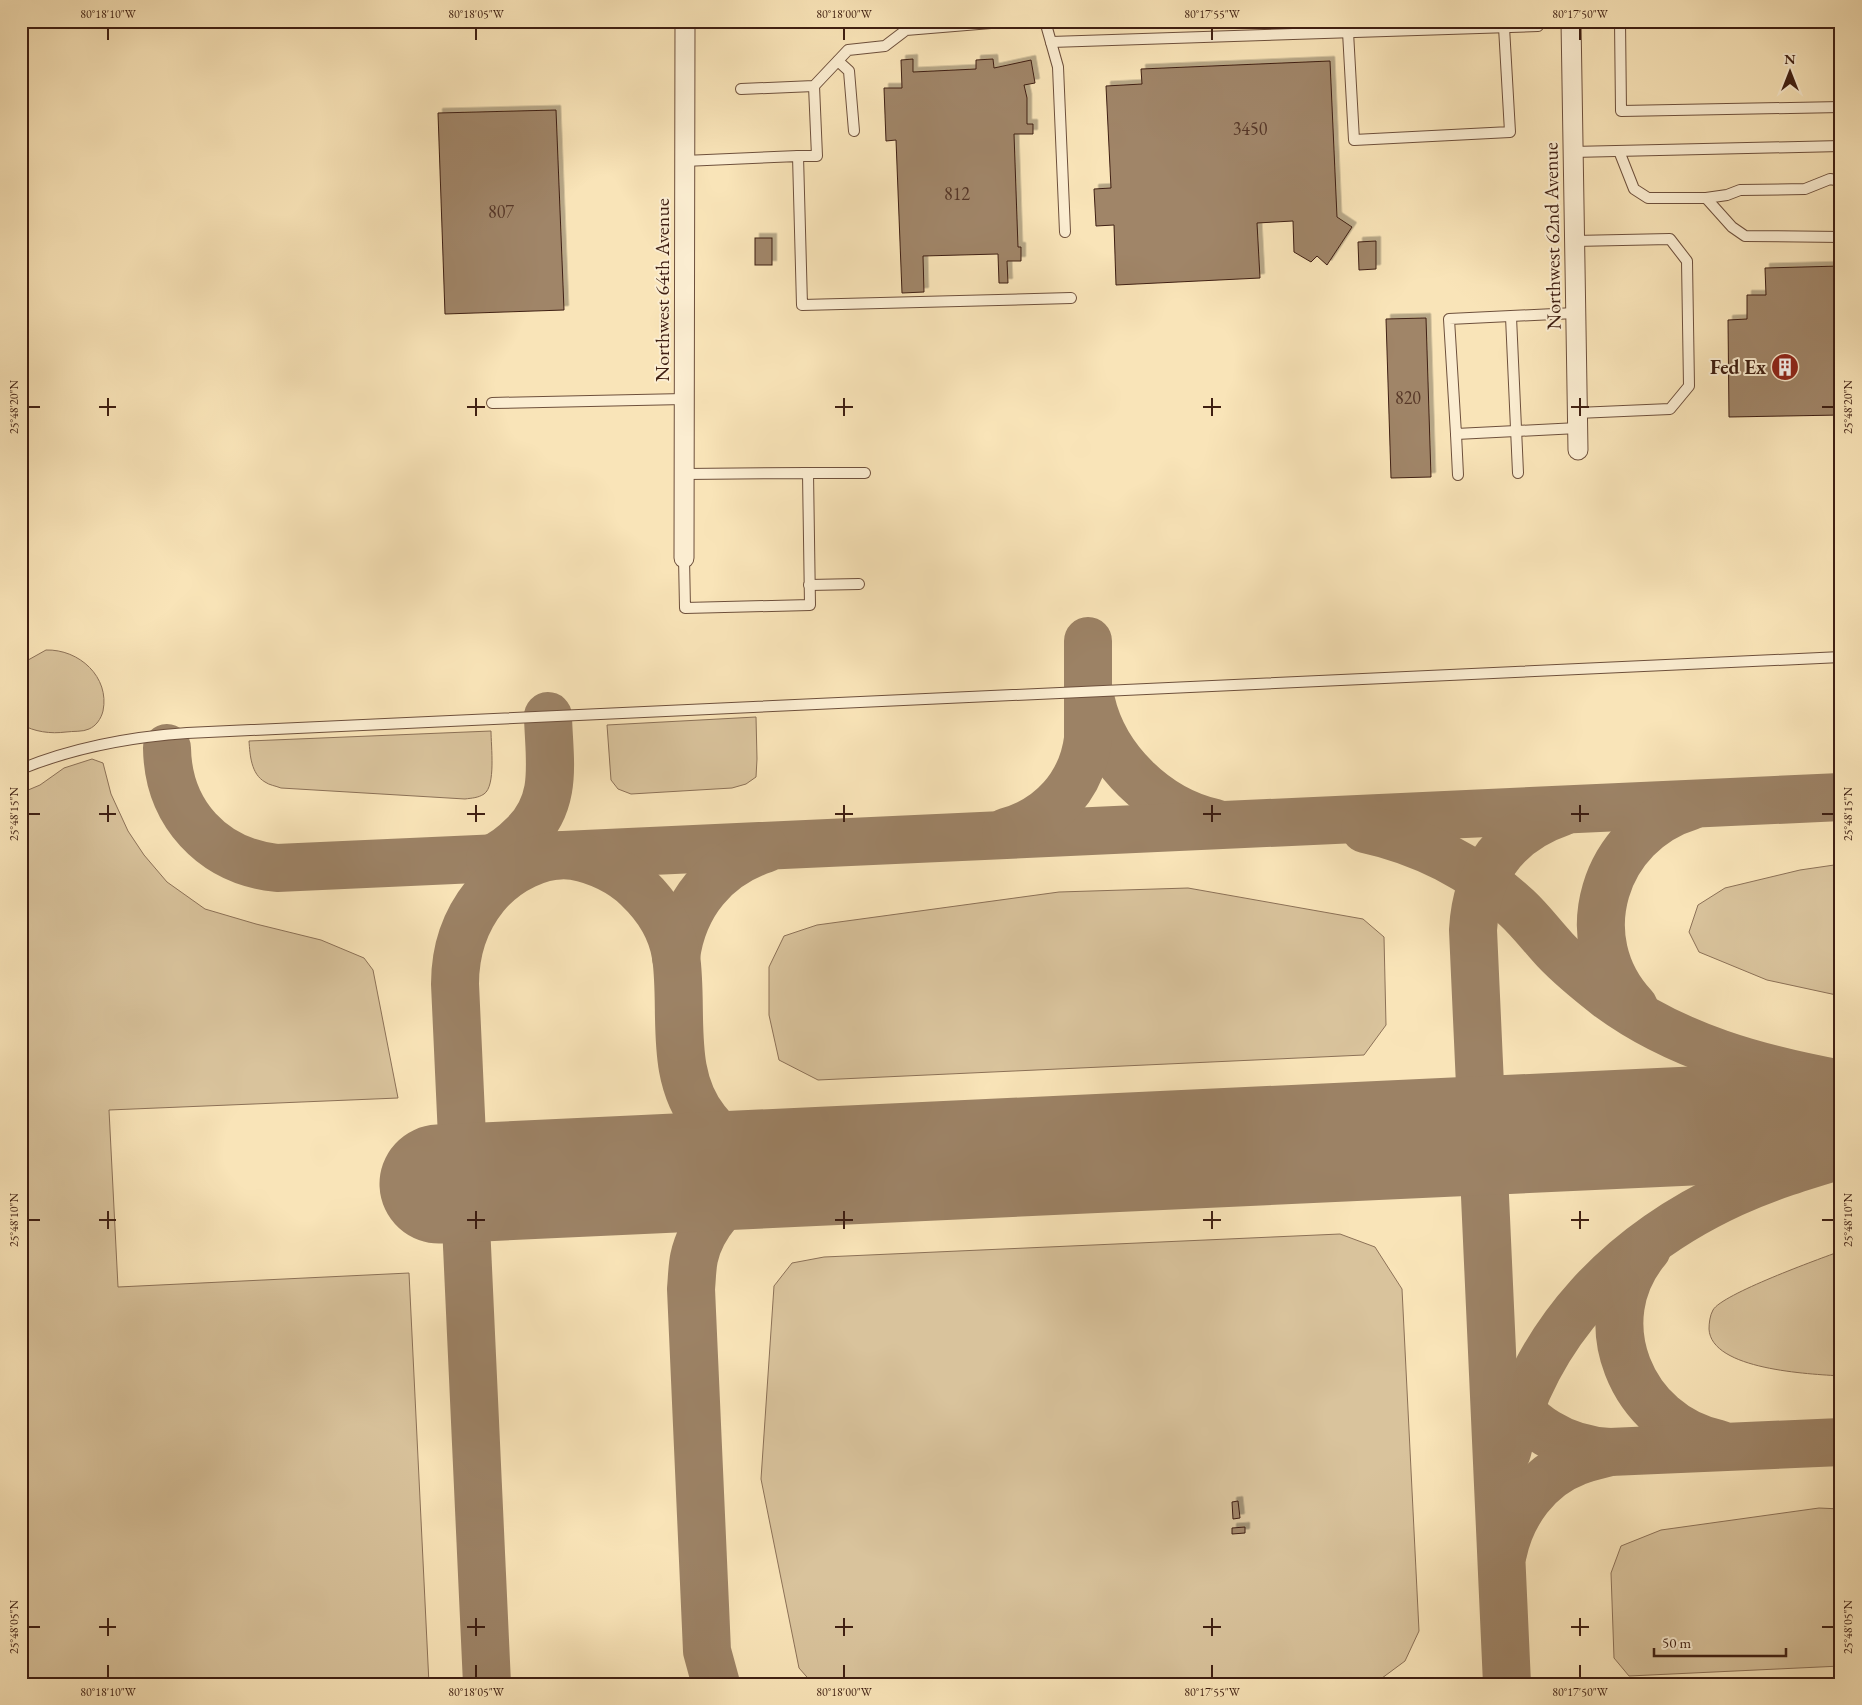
<svg xmlns="http://www.w3.org/2000/svg" width="1862" height="1705" font-family="'EB Garamond',serif">
  <defs>
    <filter id="shadow"><feDropShadow dx="4.5" dy="-4.5" stdDeviation="0" flood-color="#0004"/></filter>
  </defs>
  <rect width="100%" height="100%" fill="#f9e4b8"/>
  <filter id="stains"><feTurbulence type="fractalNoise" baseFrequency=".004" numOctaves="4"/><feColorMatrix values="0 0 0 0 .2 0 0 0 0 .09 0 0 0 0 .02 0 0 0 .5 -.17"/></filter>
  <radialGradient id="worn" r=".72"><stop offset=".6" stop-color="#630" stop-opacity="0"/><stop offset="1" stop-color="#630" stop-opacity=".3"/></radialGradient>
  <!-- green -->
  <g fill="#d9c39c" stroke="#8c7157">
    <path d="M46 650C79 649 110 677 103 711 101 719 96 726 89 729 83 732 73 731 66 732 51 734 34 732 21 724V664Z"/>
    <polygon points="756,717 757,759 756,777 746,784 732,788 631,794 618,789 611,780 607,725"/>
    <path d="M491 731C491 746 496 786 484 794 478 798 472 798 465 799L281 788C276 786 269 785 265 782 251 774 250 755 249 741Z"/>
    <polygon points="92,759 103,763 111,794 128,831 144,855 167,882 205,909 256,924 321,940 364,958 373,970 398,1098 109,1110 118,1287 409,1273 429,1684 21,1684 21,863 26,863 23,837 21,836 21,793 40,785 64,768"/>
    <polygon points="1841,864 1841,996 1767,980 1699,952 1689,932 1698,905 1725,888 1800,870"/>
    <polygon points="1188,888 1363,919 1384,937 1386,1025 1364,1055 818,1080 779,1060 769,1015 769,967 784,936 817,925 1059,892"/>
    <polygon points="1340,1234 1375,1247 1402,1289 1419,1631 1405,1661 1374,1684 813,1684 799,1668 761,1479 774,1286 792,1263 824,1257"/>
    <path d="M1841 1251V1376C1810 1374 1711 1370 1709 1329 1709 1323 1710 1315 1713 1310 1722 1294 1819 1259 1841 1251Z"/>
    <polygon points="1819,1508 1841,1509 1841,1666 1629,1676 1614,1658 1611,1573 1621,1546 1661,1530"/>
  </g>
  <g fill="none" stroke-linecap="round" stroke-linejoin="round">
    <!-- taxiway -->
    <g stroke="#9c8265" stroke-width="48">
      <path d="M1091 701C1104 759 1156 810 1215 823"/>
      <path d="M167 748C168 813 212 861 277 868L1841 797"/>
      <path d="M1365 829C1421 841 1475 868 1517 908 1531 921 1542 936 1555 950 1571 967 1591 983 1609 997 1677 1047 1760 1069 1841 1084"/>
      <path d="M1006 832C1051 820 1082 785 1088 739V641"/>
      <path d="M490 859C504 854 514 845 524 835 559 801 549 760 548 716"/>
      <path d="M676 957C683 905 715 865 765 849"/>
      <path d="M1634 1007C1570 939 1604 832 1691 806"/>
      <path d="M1647 1249C1587 1320 1631 1426 1719 1444"/>
      <path d="M1503 1384C1523 1426 1565 1450 1610 1452"/>
      <path d="M1507 1452C1535 1331 1622 1244 1733 1193 1768 1177 1804 1166 1841 1155"/>
      <path d="M1503 1553C1511 1514 1538 1476 1576 1462 1587 1457 1599 1455 1610 1452L1841 1442"/>
      <path d="M487 1684 455 984C455 951 464 922 485 896 505 871 542 851 574 856 597 860 622 872 638 888 657 906 672 930 676 956 684 1012 668 1074 706 1121 739 1162 768 1163 817 1166"/>
      <path d="M716 1684 707 1651 691 1289C692 1278 692 1268 694 1258 701 1225 729 1194 759 1179 773 1172 789 1171 804 1168"/>
      <path d="M1507 1684 1473 930C1476 872 1506 831 1562 812"/>
    </g>
    <!-- runway -->
    <polyline stroke="#9c8265" stroke-width="119" points="439,1184 1841,1119"/>
  </g>
  <!-- building -->
  <g fill="#a08568" stroke="#3f1f12" filter="url(#shadow)">
    <polygon points="913,59 913,72 976,69 976,60 993,59 994,68 1031,60 1035,83 1024,85 1027,98 1027,124 1033,124 1033,134 1014,134 1018,247 1021,247 1021,261 1007,261 1008,283 999,283 998,254 923,256 924,292 902,293 896,140 886,141 884,88 902,88 901,60"/>
    <polygon points="1330,61 1337,217 1352,227 1327,265 1317,256 1311,262 1294,252 1293,221 1257,223 1260,278 1116,285 1114,225 1096,226 1094,189 1111,188 1106,86 1142,84 1141,69"/>
    <polygon points="556,110 564,310 445,314 438,113"/>
    <rect x="755" y="238" width="17" height="27"/>
    <polygon points="1376,241 1376,269 1359,270 1358,242"/>
    <polygon points="1841,266 1841,415 1729,417 1728,320 1747,319 1747,295 1766,295 1765,268"/>
    <polygon points="1426,318 1431,477 1391,478 1386,319"/>
    <polygon points="1238,1501 1240,1518 1233,1519 1232,1502"/>
    <polygon points="1245,1527 1245,1533 1232,1534 1232,1528"/>
  </g>
  <g fill="none" stroke-linecap="round" stroke-linejoin="round">
    <!-- lane casing -->
    <g stroke="#6e503c" stroke-width="12">
      <g id="lane">
        <polyline points="1045,21 1058,67 1065,232"/>
        <polyline points="1620,21 1621,111 1841,107"/>
        <polyline points="1348,32 1354,140 1510,132 1504,27"/>
        <polyline points="1051,42 1538,26"/>
        <polyline points="838,61 849,71 854,131"/>
        <polyline points="741,89 814,86 848,50 885,46 906,30 1015,21"/>
        <polyline points="1619,151 1634,189 1648,198 1706,198 1727,195 1740,190 1805,189 1830,179 1841,181"/>
        <polyline points="1572,152 1841,146"/>
        <polyline points="798,156 817,156 814,86"/>
        <polyline points="684,161 798,156 802,305 1071,298"/>
        <polyline points="1706,198 1732,227 1745,236 1841,237"/>
        <polyline points="1574,241 1670,239 1687,261 1689,386 1670,409 1577,413"/>
        <polyline points="1575,313 1449,319 1456,434 1578,428"/>
        <polyline points="1511,317 1518,473"/>
        <polyline points="492,403 684,399"/>
        <polyline points="1456,434 1458,475"/>
        <polyline points="808,473 865,473"/>
        <polyline points="684,474 808,473 810,605 685,608 684,558"/>
        <polyline points="809,585 859,584"/>
        <path d="M21 769C75 747 130 737 187 733L1841 657"/>
      </g>
    </g>
    <!-- street casing -->
    <g stroke="#6e503c" stroke-width="21">
      <g id="street">
        <polyline points="1571,21 1578,450"/>
        <polyline points="684,558 685,21"/>
      </g>
    </g>
    <!-- lane -->
    <use href="#lane" stroke="#fbedd1" stroke-width="10"/>
    <!-- street -->
    <use href="#street" stroke="#fbedd1" stroke-width="19"/>
  </g>
  <!-- ticks -->
  <path fill="none" stroke="#3f1f12" stroke-width="2" d="M108 28V40M476 28V40M844 28V40M1212 28V40M1580 28V40M108 398V416M476 398V416M844 398V416M1212 398V416M1580 398V416M28 407H40M99 407H116M467 407H485M835 407H853M1203 407H1221M1571 407H1589M1822 407H1834M108 805V822M476 805V822M844 805V822M1212 805V822M1580 805V822M28 814H40M99 814H116M467 814H485M835 814H853M1203 814H1221M1571 814H1589M1822 814H1834M108 1211V1229M476 1211V1229M844 1211V1229M1212 1211V1229M1580 1211V1229M28 1220H40M99 1220H116M467 1220H485M835 1220H853M1203 1220H1221M1571 1220H1589M1822 1220H1834M108 1618V1636M476 1618V1636M844 1618V1636M1212 1618V1636M1580 1618V1636M28 1627H40M99 1627H116M467 1627H485M835 1627H853M1203 1627H1221M1571 1627H1589M1822 1627H1834M108 1665V1678M476 1665V1678M844 1665V1678M1212 1665V1678M1580 1665V1678"/>
  <!-- icons -->
  <defs>
    <g id="building-disc" transform="scale(1.4375)"><circle r="9.5" fill="#8f2418" stroke="#fbedd1"/><path d="M-4-6H4V6H1V3H-1V6H-4ZM-2.5-4.3h1.7v1.8h-1.7ZM.8-4.3h1.7v1.8H.8ZM-2.5-1h1.7V.8h-1.7ZM.8-1h1.7V.8H.8Z" fill="#fff"/></g>
  </defs>
  <g fill-rule="evenodd">
    <use href="#building-disc" x="1785" y="367"/>
  </g>
  <g text-anchor="middle" stroke-width="4" stroke-linejoin="round" paint-order="stroke">
    <!-- number labels -->
    <g font-size="18" fill="#573828">
      <text x="1250" y="135">3450</text>
      <text x="957" y="200">812</text>
      <text x="501" y="218">807</text>
      <text x="1408" y="404">820</text>
    </g>
    <!-- street labels -->
    <g font-size="20" fill="#3f1f12" stroke="#fbedd1">
      <text transform="translate(1552 236) rotate(-91)" y="7">Northwest 62nd Avenue</text>
      <text transform="translate(662 290) rotate(-90)" y="7">Northwest 64th Avenue</text>
    </g>
    <!-- poi labels -->
    <g font-size="20" font-weight="bold" fill="#3f1f12" stroke="#fbedd1" text-anchor="end">
      <text x="1766" y="374">Fed Ex</text>
    </g>
  </g>
  <!-- margin -->
  <rect width="1862" height="1705" fill="none" stroke="#f9e4b8" stroke-width="55"/>
  <!-- north arrow -->
  <g transform="translate(1790 72)" stroke="#fbedd1" stroke-width="4" paint-order="stroke">
  <path d="M0-4L9 19L0 12L-9 19Z" fill="#3f1f12"/>
  <text y="-8" font-size="14" font-weight="bold" text-anchor="middle" fill="#3f1f12">N</text>
  </g>
  <!-- scale -->
  <path d="M1654 1648v8h132v-8" fill="none" stroke="#3f1f12" stroke-width="2.5"/>
  <text x="1662" y="1648" font-size="15" fill="#3f1f12" stroke="#fbedd1" stroke-width="4" paint-order="stroke">50 m</text>
  <rect x="28" y="28" width="1806" height="1650" fill="none" stroke="#3f1f12" stroke-width="2"/>
  <g font-size="12" text-anchor="middle" fill="#3f1f12">
    <text x="108" y="18">80°18'10"W</text>
    <text x="476" y="18">80°18'05"W</text>
    <text x="844" y="18">80°18'00"W</text>
    <text x="1212" y="18">80°17'55"W</text>
    <text x="1580" y="18">80°17'50"W</text>
    <text transform="translate(14 407) rotate(-90)" y="4">25°48'20"N</text>
    <text transform="translate(1848 407) rotate(-90)" y="4">25°48'20"N</text>
    <text transform="translate(14 814) rotate(-90)" y="4">25°48'15"N</text>
    <text transform="translate(1848 814) rotate(-90)" y="4">25°48'15"N</text>
    <text transform="translate(14 1220) rotate(-90)" y="4">25°48'10"N</text>
    <text transform="translate(1848 1220) rotate(-90)" y="4">25°48'10"N</text>
    <text transform="translate(14 1627) rotate(-90)" y="4">25°48'05"N</text>
    <text transform="translate(1848 1627) rotate(-90)" y="4">25°48'05"N</text>
    <text x="108" y="1696">80°18'10"W</text>
    <text x="476" y="1696">80°18'05"W</text>
    <text x="844" y="1696">80°18'00"W</text>
    <text x="1212" y="1696">80°17'55"W</text>
    <text x="1580" y="1696">80°17'50"W</text>
  </g>
  <rect width="100%" height="100%" filter="url(#stains)"/>
  <rect width="100%" height="100%" fill="url(#worn)"/>
</svg>
